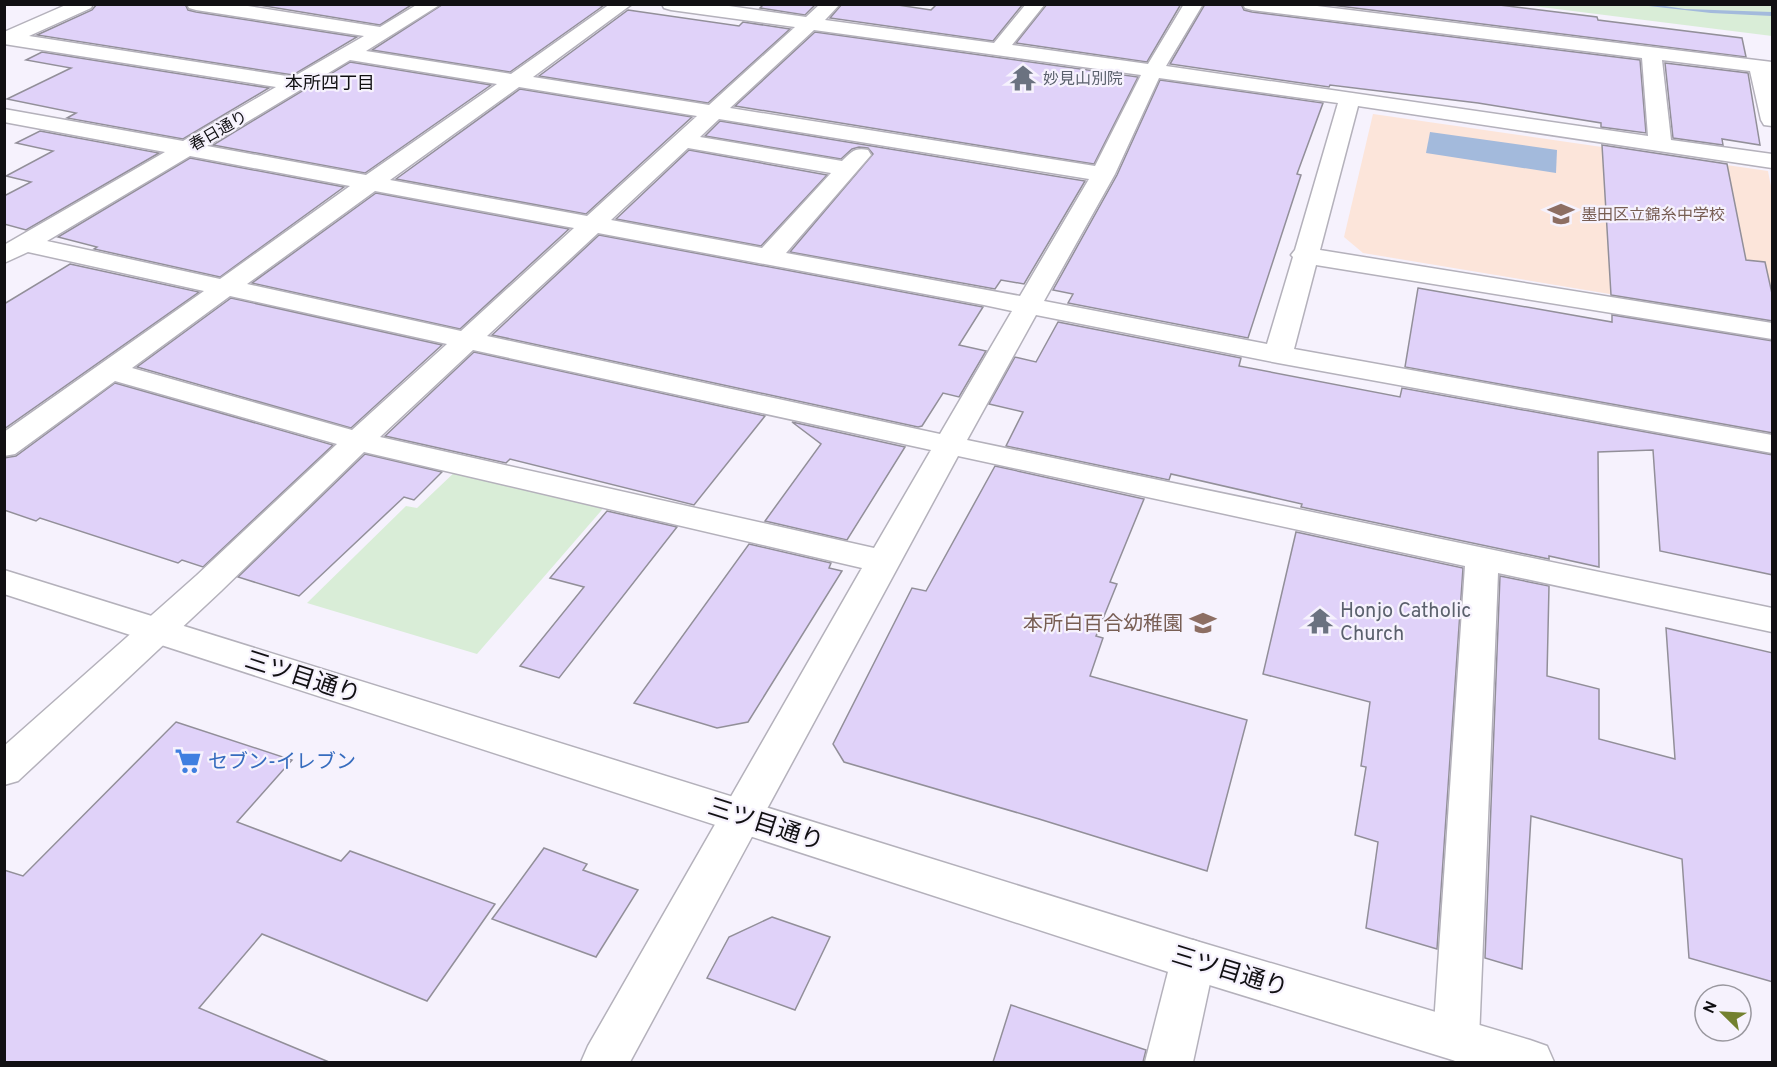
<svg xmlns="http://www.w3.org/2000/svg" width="1777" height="1067" font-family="Overpass,'Noto Sans JP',sans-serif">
  <rect width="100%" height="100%" fill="#f6f2fd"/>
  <!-- education -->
  <polygon fill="#fce5da" points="1373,114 1768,171 1772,192 1772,321 1363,253 1344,237"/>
  <!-- green -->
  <g fill="#d9edd7">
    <polygon points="1518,5 1772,5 1772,36 1525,5"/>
    <polygon points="458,469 607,504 477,654 307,603 406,506 417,508"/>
  </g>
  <!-- water -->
  <g fill="#a3badc">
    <polygon points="1640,5 1658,5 1685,9 1772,12 1772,16 1711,13"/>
    <polygon points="1430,132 1557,150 1556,173 1426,153"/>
  </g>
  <!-- building -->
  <g fill="#e0d2f9" stroke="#928f99" stroke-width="1.5">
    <polygon points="97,4 185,4 188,10 196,12 357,37 293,75 37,35 92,10"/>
    <polygon points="253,4 413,4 380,25"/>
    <polygon points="443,4 592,4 603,6 510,72 372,50"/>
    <polygon points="764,4 816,4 805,15 760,8"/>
    <polygon points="842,4 891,4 931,10 937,4 1023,4 993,41 830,18"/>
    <polygon points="1047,4 1181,4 1147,62 1016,43"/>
    <polygon points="1205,4 1241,4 1244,10 1252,12 1640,60 1646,133 1601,127 1601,123 1478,103 1330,85 1329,87 1170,64"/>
    <polygon points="1323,4 1491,4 1597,17 1598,20 1742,38 1746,57"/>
    <polygon points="628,10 739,26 743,22 790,29 708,103 539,76"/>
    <polygon points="815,32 1138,77 1094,164 735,106"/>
    <polygon points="42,52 269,88 183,139 67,118 76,113 7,99 71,68 26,60"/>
    <polygon points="350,62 491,85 365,173 213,145"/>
    <polygon points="1665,63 1748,73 1760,145 1722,139 1723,145 1673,138"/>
    <polygon points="1160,80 1323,103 1297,174 1301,175 1248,338 1068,303 1073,294 1053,290 1117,175"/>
    <polygon points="520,89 692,117 586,214 396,179"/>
    <polygon points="720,121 1085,181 1024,284 1001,280 995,289 790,252 873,154 868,148 859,147 852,149 841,159 705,136"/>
    <polygon points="40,131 159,153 26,230 4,224 4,196 31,182 6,176 53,151 16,143"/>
    <polygon points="1602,145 1727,164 1746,260 1765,262 1773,298 1773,321 1611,295"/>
    <polygon points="689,150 827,175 761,246 616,219"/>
    <polygon points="190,158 344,187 220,277 94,249 97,247 58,237"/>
    <polygon points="376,193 569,229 460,329 252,283"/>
    <polygon points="599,235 983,307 959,345 986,351 959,397 943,393 922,426 918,427 492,335"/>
    <polygon points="70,264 199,292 4,429 4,304"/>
    <polygon points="1418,288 1612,322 1612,315 1773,341 1773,433 1405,367"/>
    <polygon points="231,298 442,345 351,428 137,367"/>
    <polygon points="1058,322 1241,358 1239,366 1400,397 1402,388 1773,455 1773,575 1660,551 1653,450 1598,452 1599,567 1549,556 1549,559 1301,507 1302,504 1171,474 1169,480 1006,446 1023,412 989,404 1015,357 1036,362"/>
    <polygon points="474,352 765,416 694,505 510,459 506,463 385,436"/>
    <polygon points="115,383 333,445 203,567 182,560 178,563 40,518 36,521 4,510 4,458 16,456"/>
    <polygon points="792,422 905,447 847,540 765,521 821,444"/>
    <polygon points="365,454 442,472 414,500 404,497 299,596 238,577"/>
    <polygon points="995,466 1144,499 1110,582 1117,584 1096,636 1103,638 1090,676 1247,720 1207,871 1039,819 844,762 833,744 912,588 926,591"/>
    <polygon points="607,511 677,527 559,678 520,666 584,587 550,578"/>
    <polygon points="1296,532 1463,568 1437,949 1366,928 1378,842 1355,835 1366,767 1361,766 1370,702 1263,674"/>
    <polygon points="749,544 831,563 829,568 842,571 748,722 717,728 634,703"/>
    <polygon points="1500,576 1549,586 1547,676 1599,689 1599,739 1675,759 1666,628 1773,653 1773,982 1689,958 1682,859 1531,816 1522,969 1485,958"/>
    <polygon points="176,722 292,760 237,822 341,861 350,851 495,904 427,1001 262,934 199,1008 329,1062 4,1062 4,870 23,876"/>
    <polygon points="544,848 587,864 583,870 638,890 596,957 492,919"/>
    <polygon points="772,917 830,937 795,1010 707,978 729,937"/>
    <polygon points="1011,1005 1146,1050 1143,1062 993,1062"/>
  </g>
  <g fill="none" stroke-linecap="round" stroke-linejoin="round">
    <!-- minor casing -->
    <g stroke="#b4b1bb" stroke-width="3">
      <g id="minor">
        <path d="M68 4H93L91 8 29 36 293 77 364 36 196 10 189 8 187 4H235L380 27 418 4H441L366 51 511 74 610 4H632L533 77 709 105 795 27 671 10 664 8 662 4H715L806 17 820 4H840L825 20 994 43 1026 4H1045L1012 45 1148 64 1184 4H1203L1166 66 1648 136 1642 58 1252 10 1245 8 1243 4H1301L1772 62V126L1764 125 1761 120 1750 71 1662 60 1671 140 1772 154V168L1358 106 1320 250 1772 323V339L1316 265 1294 349 1772 435V453L1278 363 1036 315 967 440 1772 608V632L1498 573 1479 1039 1473 1054 1456 1061 1439 1054 1433 1039 1465 566 958 456 630 1062H581L588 1046 862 568 364 452 221 591 18 781 4 785V746L197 575 337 444 115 381 15 454 4 456V432L204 291 28 252 4 263V245L165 152 4 122V109L183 141 276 87 4 44V32ZM814 30 1141 75 1095 166 730 108ZM350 60 497 84 366 175 207 146ZM1159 78 1338 103 1295 250 1291 255 1293 257 1267 344 1044 301 1115 174ZM519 87 697 116 587 216 390 180ZM719 119 1089 179 1020 296 786 253 871 155 868 150C855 147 851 152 842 161L700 137ZM688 148 831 173 762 248 611 220ZM190 156 350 186 220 279 47 241ZM375 191 574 228 461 331 247 284ZM598 233 984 305 1012 311 940 434 487 336ZM230 296 447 344 352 430 132 368ZM473 350 931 450 874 548 380 437Z"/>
        <polygon points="1193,940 1209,946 1215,960 1193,1062 1145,1062 1171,960 1177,946"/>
      </g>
    </g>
    <!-- major casing -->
    <g stroke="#b4b1bb" stroke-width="3">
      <polygon id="major" points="4,570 1193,940 1530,1040 1547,1046 1554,1062 1459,1062 1193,980 4,594"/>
    </g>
    <!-- minor -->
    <use href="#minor" fill="#fff" fill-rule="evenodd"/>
    <!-- major -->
    <use href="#major" fill="#fff" fill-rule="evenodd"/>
  </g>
  <!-- icons -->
  <defs>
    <g id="temple-bare" transform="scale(2.07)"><path d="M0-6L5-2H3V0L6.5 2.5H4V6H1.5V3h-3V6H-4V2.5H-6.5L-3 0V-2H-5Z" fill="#6b7280" stroke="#f6f2fd" stroke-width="2.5" paint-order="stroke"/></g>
    <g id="school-bare" transform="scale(2.07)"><path d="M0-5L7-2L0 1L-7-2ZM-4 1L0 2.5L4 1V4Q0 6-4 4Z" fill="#8d6e63" stroke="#f6f2fd" stroke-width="2.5" paint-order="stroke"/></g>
    <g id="supermarket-bare" transform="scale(2.07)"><path d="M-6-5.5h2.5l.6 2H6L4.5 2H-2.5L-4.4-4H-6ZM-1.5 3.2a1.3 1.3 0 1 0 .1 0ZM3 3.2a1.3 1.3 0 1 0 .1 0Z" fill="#3f7fe0" stroke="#f6f2fd" stroke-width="2.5" paint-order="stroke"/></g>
  </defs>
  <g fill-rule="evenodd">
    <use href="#temple-bare" x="1023" y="78"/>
    <use href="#school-bare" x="1561" y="214"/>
    <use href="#temple-bare" x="1320" y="621"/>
    <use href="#school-bare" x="1203" y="623"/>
    <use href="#supermarket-bare" x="188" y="761"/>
  </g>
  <g text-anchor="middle" stroke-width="4.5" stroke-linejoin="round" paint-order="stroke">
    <!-- far-worship labels -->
    <g font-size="16" fill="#5b616d" stroke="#f6f2fd" text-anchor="start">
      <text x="1043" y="84">妙見山別院</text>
    </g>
    <!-- far-street labels -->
    <g font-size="16" fill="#111013" stroke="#f6f2fd">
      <text transform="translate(218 130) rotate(-30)" y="6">春日通り</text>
    </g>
    <!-- far-education labels -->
    <g font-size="16" fill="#785e54" stroke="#f6f2fd" text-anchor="start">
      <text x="1581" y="220">墨田区立錦糸中学校</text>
    </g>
    <!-- far-neighbourhood labels -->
    <g font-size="18" fill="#111013" stroke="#f6f2fd">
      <text x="330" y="89">本所四丁目</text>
    </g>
    <!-- worship labels -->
    <g font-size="20" fill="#5b616d" stroke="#f6f2fd" text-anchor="start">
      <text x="1340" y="617">Honjo Catholic<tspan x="1340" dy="23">Church</tspan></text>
    </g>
    <!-- education labels -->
    <g font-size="20" fill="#785e54" stroke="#f6f2fd" text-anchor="end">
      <text x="1183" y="630">本所白百合幼稚園</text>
    </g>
    <!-- shop labels -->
    <g font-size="20" fill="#366cbe" stroke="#f6f2fd" text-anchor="start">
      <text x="208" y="768">セブン-イレブン</text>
    </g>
    <!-- near-street labels -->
    <g font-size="24" fill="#111013" stroke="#f6f2fd">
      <text transform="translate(303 677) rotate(18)" y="8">三ツ目通り</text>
      <text transform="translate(766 824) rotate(18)" y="8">三ツ目通り</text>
      <text transform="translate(1230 971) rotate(17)" y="8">三ツ目通り</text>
    </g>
  </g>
  <!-- border -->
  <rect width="1777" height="1067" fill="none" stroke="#111013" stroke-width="12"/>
  <!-- north arrow -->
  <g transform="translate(1723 1013) rotate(294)"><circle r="28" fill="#f6f2fd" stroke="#9a989f" stroke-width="1.5"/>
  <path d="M0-4.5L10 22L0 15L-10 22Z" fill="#73812f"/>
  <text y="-9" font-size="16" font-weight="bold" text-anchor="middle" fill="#111013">N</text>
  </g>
</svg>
